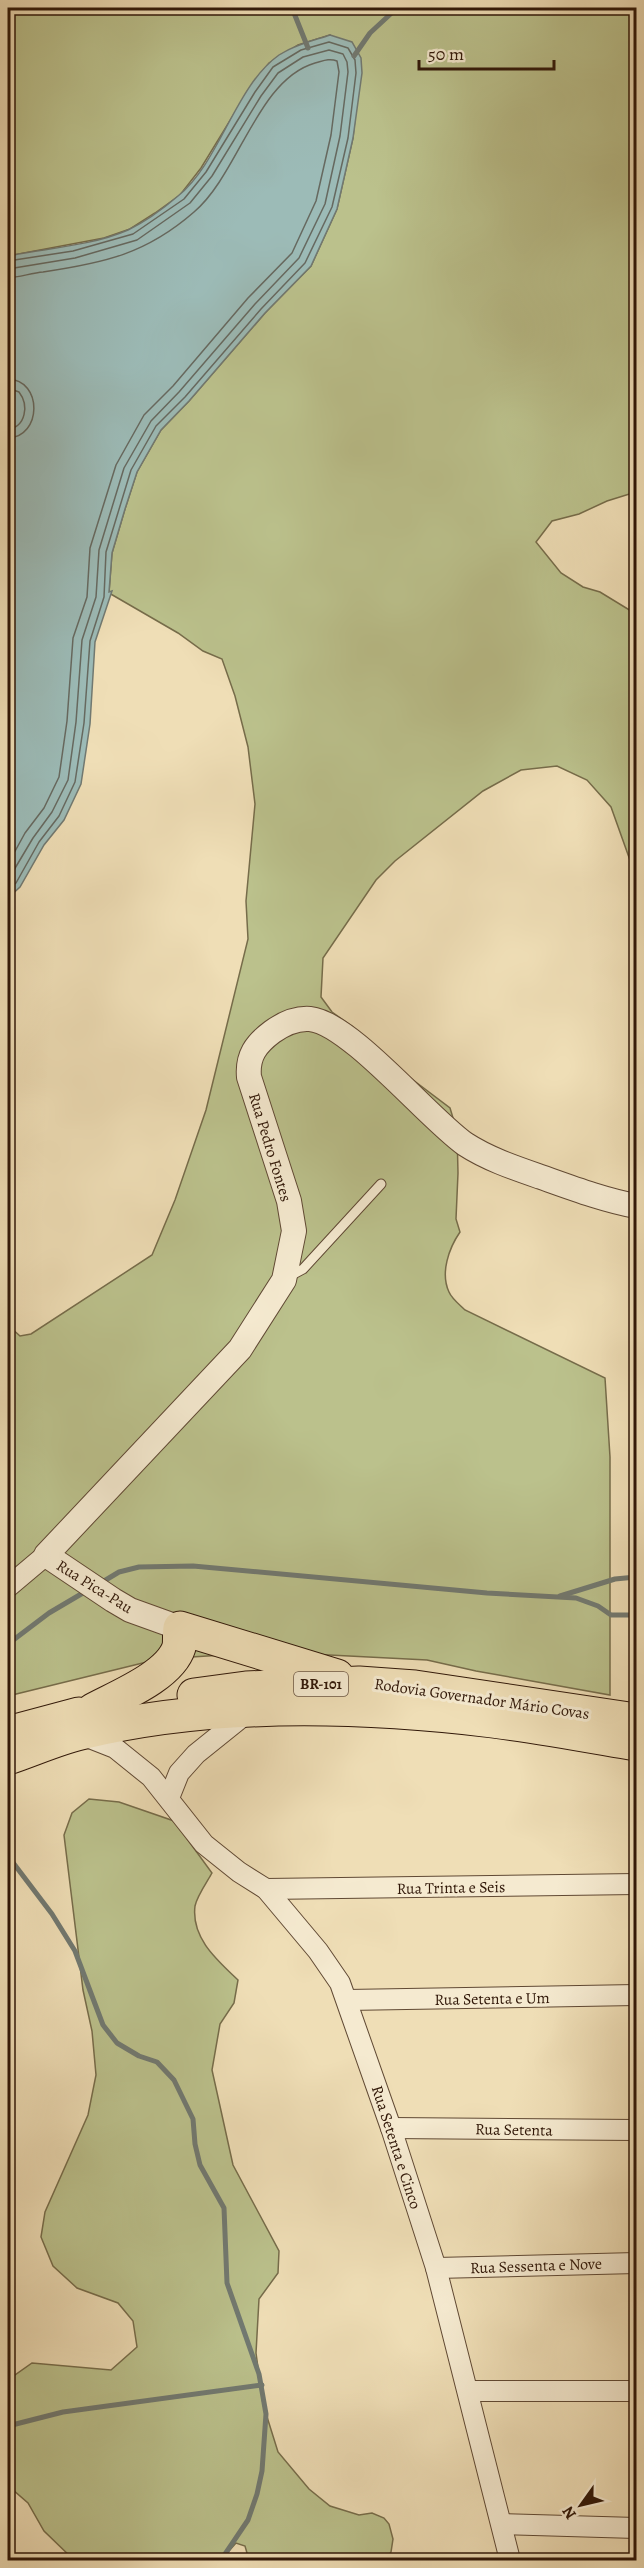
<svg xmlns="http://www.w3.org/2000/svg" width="644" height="2568" font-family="Alegreya,serif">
  <rect width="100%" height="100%" fill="#efdeb6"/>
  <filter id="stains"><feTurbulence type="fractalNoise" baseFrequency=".00333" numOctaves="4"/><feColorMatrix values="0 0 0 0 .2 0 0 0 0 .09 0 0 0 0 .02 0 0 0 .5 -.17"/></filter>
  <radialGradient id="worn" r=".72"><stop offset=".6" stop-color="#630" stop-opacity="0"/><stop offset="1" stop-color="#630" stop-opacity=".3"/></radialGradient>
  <!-- green -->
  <g fill="#bbc18c" stroke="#766c4a" stroke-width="1.5">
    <path d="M8 8H636V492L607 501 579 514 552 521 536 542 561 573 583 587 600 592 636 614V877L611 807 587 780 557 766 521 770 483 791 395 861 376 880 323 958 321 997 332 1012 353 1027 380 1055 450 1108 457 1131 458 1173 456 1219 460 1232C449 1248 440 1273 449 1292 452 1299 460 1305 465 1310L605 1378 610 1457V1695L476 1671 427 1660 271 1652 159 1659 8 1696V1312L10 1327 20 1336 31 1334 152 1255 175 1200 206 1110 248 939 246 901 255 804 248 747 235 696 222 659 203 651 178 633 109 593 112 553 125 509 137 472 161 430 189 401 265 313 311 266 337 209 353 138 356 109 330 35 298 45 269 63 250 88 201 168 180 195 155 213 130 229 104 238 8 256Z"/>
    <path d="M89 1799 119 1802 174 1821 212 1873C207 1882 197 1896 195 1906 191 1938 217 1960 238 1980L234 2003 220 2024 212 2070 233 2165 279 2251 278 2273 259 2299 256 2353 263 2404 278 2452 309 2489 330 2506 359 2515 372 2513 384 2518 389 2524 393 2539 391 2552 385 2560H249L245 2546 236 2543 221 2560H74L44 2531 28 2503 12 2489 8 2476V2380L32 2363 111 2370 137 2347 133 2321 118 2303 77 2288 53 2266 41 2237 45 2212 88 2115 96 2075 92 2031 83 1990 64 1835 72 1813Z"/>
  </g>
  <!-- water -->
  <path fill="#9cbbb7" stroke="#717971" stroke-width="1.5" d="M330 35 352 42 361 58 362 73 353 138 337 209 311 266 265 313 189 401 161 430 137 472 125 509 112 553 109 592 112 591 95 642 90 724 81 784 64 820 44 845 20 887 8 898V490L11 403 8 398V256C47 248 91 246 128 230 145 222 164 208 178 196 220 162 235 86 279 55 294 45 312 41 330 35Z"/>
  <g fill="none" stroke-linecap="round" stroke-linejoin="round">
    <!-- shore -->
    <g stroke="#666960" stroke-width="1.5">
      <polyline points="8,261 73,251 133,234 184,199 206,172 255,92 273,67 301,50 329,42 348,48 355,60 356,73 348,138 332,207 305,263 261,309 185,397 156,426 131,470 106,552 104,597 90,641 84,723 75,782 59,816 39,842 16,883 8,890"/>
      <polyline points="8,269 75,258 137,240 190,203 212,176 261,96 278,73 303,57 329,50 343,54 347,62 348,72 340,136 325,204 299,258 255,304 179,392 151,421 124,468 99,550 96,597 82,640 76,722 68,780 52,812 33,838 8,880"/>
      <path d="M8 278C20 277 32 273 43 272 104 263 146 254 194 212 239 174 257 80 315 63 323 61 329 58 337 61L339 72 331 135 316 201 292 253 248 298 173 386 144 415 116 465 90 548 87 597 73 638 67 721 59 777 44 808 25 833 8 864"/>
      <path d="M8 379C43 380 42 437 8 438"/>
      <path d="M8 388 19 392C29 405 26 427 8 429"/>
    </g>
    <!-- stream -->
    <g stroke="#717971" stroke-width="5">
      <polyline points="292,8 308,48"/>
      <polyline points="354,56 370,33 397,8"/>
      <polyline points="99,1584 119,1572 139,1567 193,1566 487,1593 576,1598 598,1606 611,1615 636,1615"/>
      <polyline points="560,1596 615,1579 636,1577"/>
      <polyline points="8,1644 49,1613 88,1590"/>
      <polyline points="8,1856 52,1914 75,1951 103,2025 117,2043 139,2056 157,2062 174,2080 193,2119 195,2144 200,2165 224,2208 227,2283 259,2374 266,2414 262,2471 257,2494 248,2520 221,2560"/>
      <polyline points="8,2426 63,2412 262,2385"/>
    </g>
    <!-- service casing -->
    <g stroke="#604934" stroke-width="11">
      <polyline id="service" points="288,1277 303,1269 381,1184"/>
    </g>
    <!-- minor casing -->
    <g stroke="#604934" stroke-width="22">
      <g id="minor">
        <polyline points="8,1587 46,1555"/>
        <polyline points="82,1735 115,1748 151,1777 204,1844 239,1872 266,1889 318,1951 340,1983 391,2128 436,2268 510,2560"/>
        <polyline points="169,1798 179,1773 196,1754 247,1713"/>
        <polyline points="266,1889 636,1884"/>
        <polyline points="347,2000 636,1995"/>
        <polyline points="391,2128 636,2130"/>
        <polyline points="436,2268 636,2263"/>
        <polyline points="469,2391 636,2391"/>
        <polyline points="502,2524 636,2528"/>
      </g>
    </g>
    <!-- tertiary casing -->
    <g stroke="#604934" stroke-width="26">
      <path id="tertiary" d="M180 1628 130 1610 113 1600 46 1555 240 1349 284 1280 294 1231 289 1201 249 1077C247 1056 256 1044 272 1032 283 1024 297 1018 310 1019 350 1023 428 1118 465 1144 488 1159 515 1168 541 1177 572 1188 604 1200 636 1206"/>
    </g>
    <!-- motorway casing -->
    <g stroke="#301708" stroke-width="35">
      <g id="motorway">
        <polyline points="194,1695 246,1688 359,1683 415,1687 636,1720"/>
        <path d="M93 1710C119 1696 170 1676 179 1647 180 1641 179 1634 180 1628L337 1676"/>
        <polyline points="8,1733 79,1714"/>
        <path d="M8 1758C32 1750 56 1739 81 1733 212 1701 360 1705 493 1721 541 1727 589 1736 636 1744"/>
      </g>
    </g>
    <!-- service -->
    <use href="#service" stroke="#f5ead0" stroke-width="9"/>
    <!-- minor -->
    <use href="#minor" stroke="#f5ead0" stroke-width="20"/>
    <!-- tertiary -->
    <use href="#tertiary" stroke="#f5ead0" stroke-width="24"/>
    <!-- motorway -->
    <use href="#motorway" stroke="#efdeb6" stroke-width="33"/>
  </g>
  <g text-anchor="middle" stroke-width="6" stroke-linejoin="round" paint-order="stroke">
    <!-- shield labels -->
    <rect fill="#f5ead0" stroke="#6b5644" stroke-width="1.5" x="294" y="1672" width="54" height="24" rx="4.5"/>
    <g font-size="15" font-weight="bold" fill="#301708">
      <text x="321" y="1689">BR-101</text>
    </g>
    <!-- street labels -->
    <g font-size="16" fill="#301708" stroke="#f5ead0">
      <text transform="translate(271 1147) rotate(73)" y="6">Rua Pedro Fontes</text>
      <text transform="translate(95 1586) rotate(32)" y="6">Rua Pica-Pau</text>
      <text transform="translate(482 1698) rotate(8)" y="6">Rodovia Governador Mário Covas</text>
      <text transform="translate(451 1887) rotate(-1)" y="6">Rua Trinta e Seis</text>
      <text transform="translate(492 1998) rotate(-1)" y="6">Rua Setenta e Um</text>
      <text transform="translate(514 2129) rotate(1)" y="6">Rua Setenta</text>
      <text transform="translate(397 2147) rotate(72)" y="6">Rua Setenta e Cinco</text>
      <text transform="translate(536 2265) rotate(-2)" y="6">Rua Sessenta e Nove</text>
    </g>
  </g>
  <!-- margin -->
  <rect width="644" height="2568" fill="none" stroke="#efdeb6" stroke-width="30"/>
  <rect x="9" y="9" width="626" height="2550" fill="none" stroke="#301708" stroke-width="3"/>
  <rect x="15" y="15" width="614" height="2538" fill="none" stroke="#301708" stroke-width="1.5"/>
  <!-- north arrow -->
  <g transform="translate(581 2505) rotate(236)" stroke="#f5ead0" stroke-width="4.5" paint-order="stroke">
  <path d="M0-4.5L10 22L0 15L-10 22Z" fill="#301708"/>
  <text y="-9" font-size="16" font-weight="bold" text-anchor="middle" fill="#301708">N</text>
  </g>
  <!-- scale -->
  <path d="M419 60v9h135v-9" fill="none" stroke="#301708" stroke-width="3"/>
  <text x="428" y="60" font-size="18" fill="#301708" stroke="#f5ead0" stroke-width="4.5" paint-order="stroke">50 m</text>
  <rect width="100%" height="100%" filter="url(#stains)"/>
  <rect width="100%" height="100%" fill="url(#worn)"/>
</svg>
